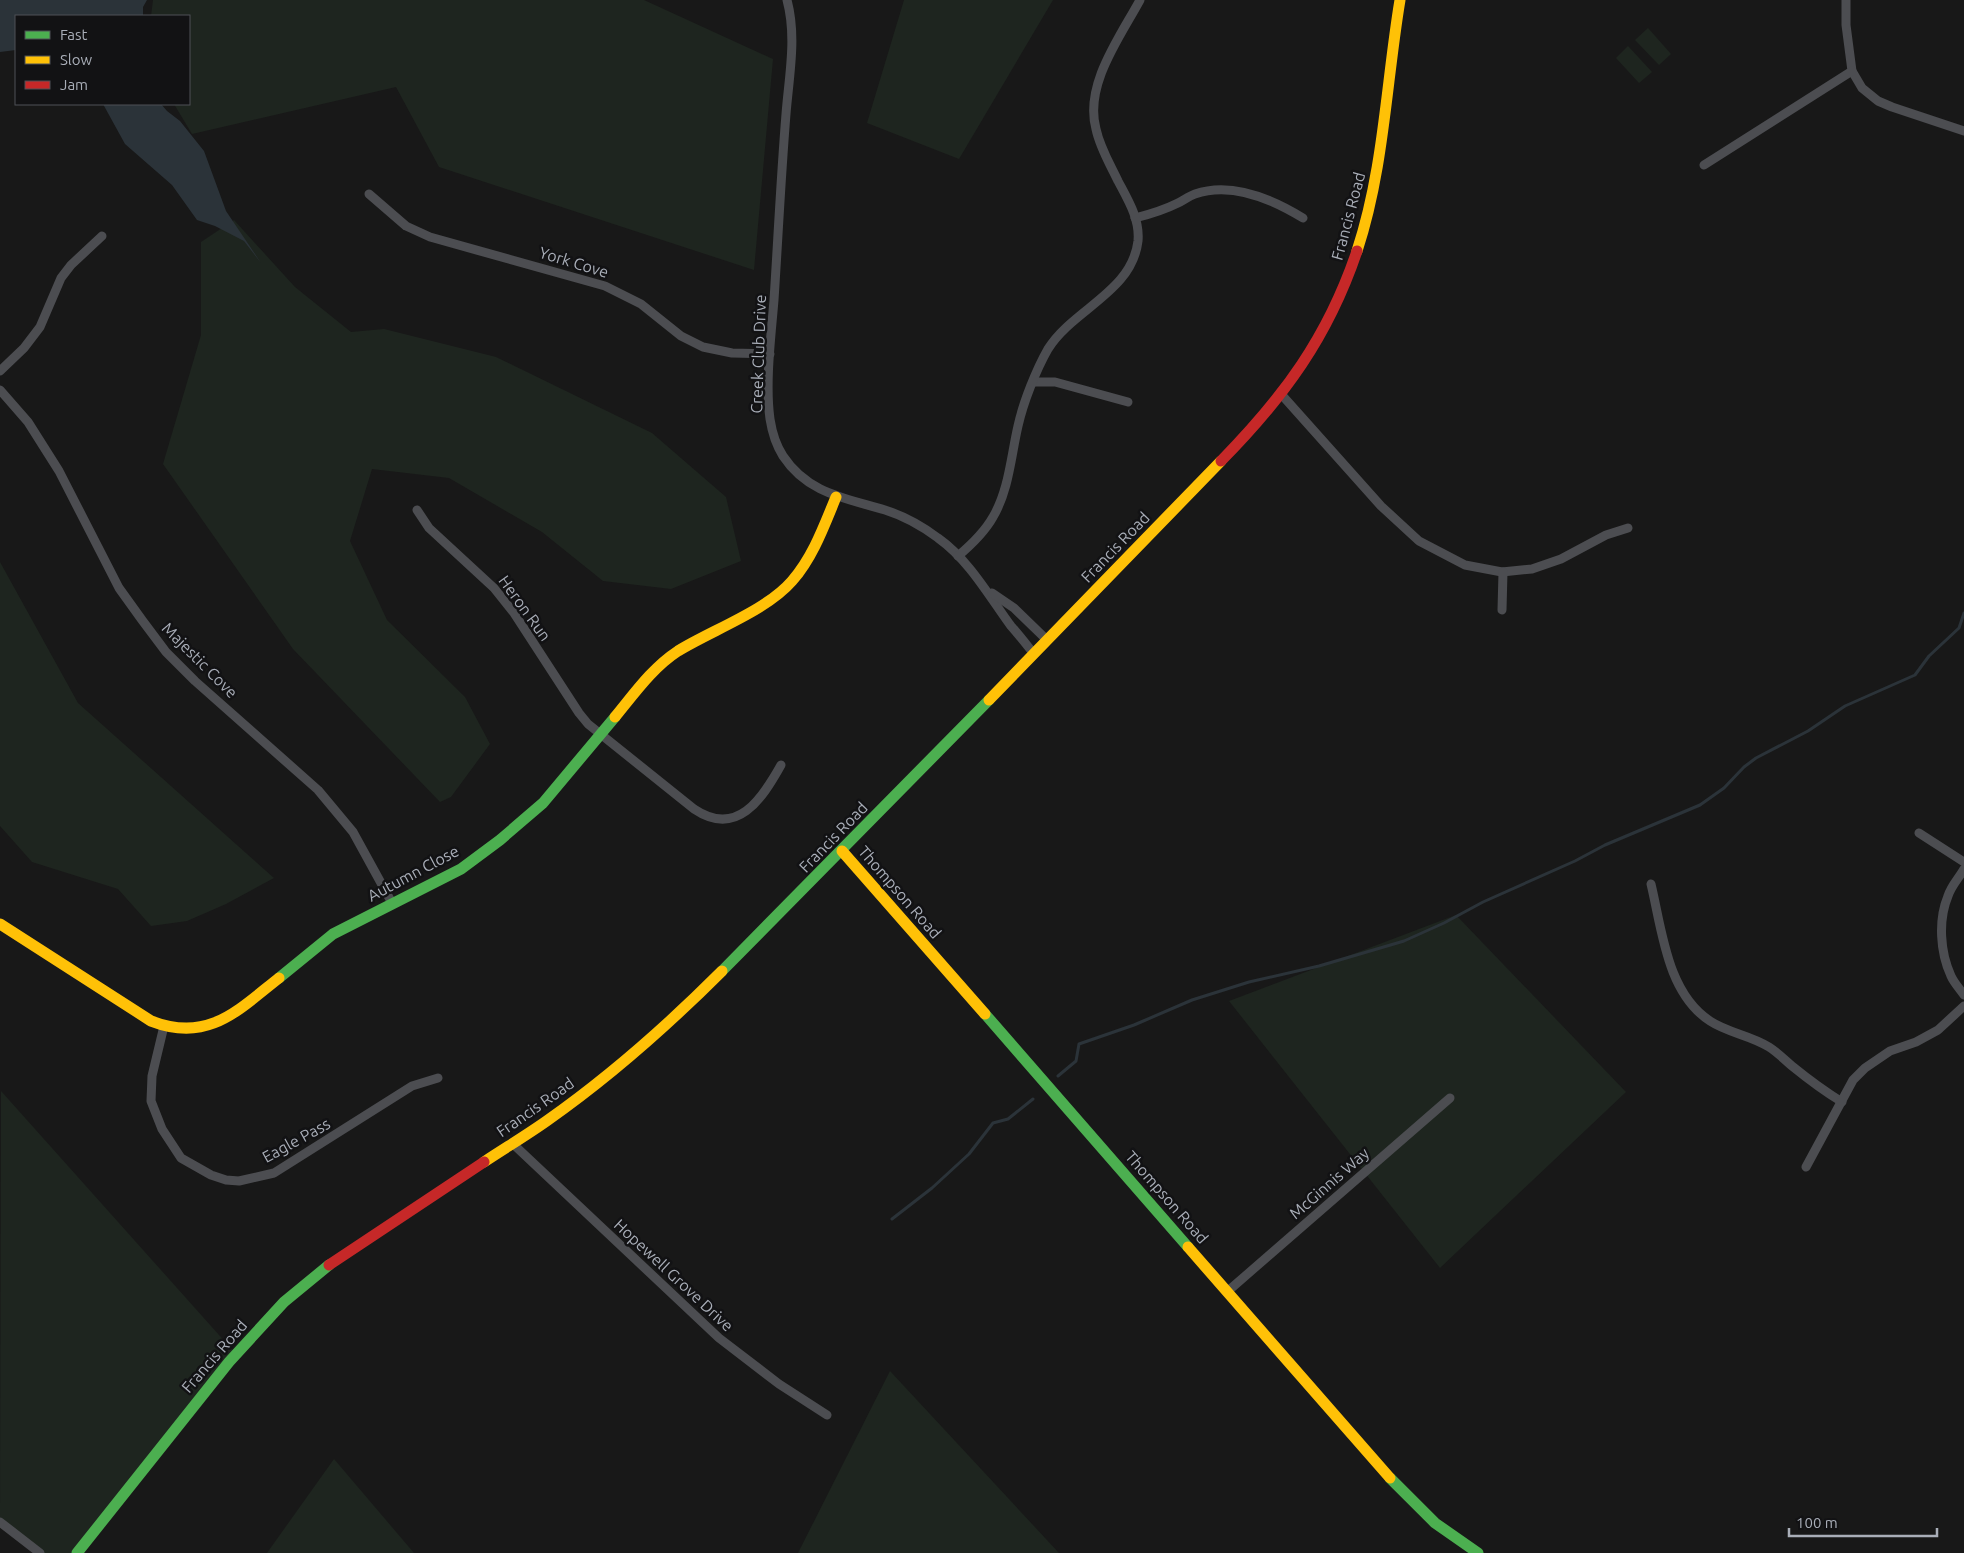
<svg xmlns="http://www.w3.org/2000/svg" width="1964" height="1553" font-family="Ubuntu,sans-serif">
  <rect width="100%" height="100%" fill="#181818"/>
  <!-- green -->
  <g fill="#1e251f">
    <polygon points="153,0 644,0 773,59 754,270 439,167 396,87 192,134 174,104 189,104 189,16 151,16"/>
    <polygon points="904,0 1053,0 959,159 867,123"/>
    <polygon points="1648,28 1671,54 1659,65 1635,40"/>
    <polygon points="1628,46 1652,72 1639,83 1616,58"/>
    <polygon points="234,220 295,287 351,332 384,329 496,357 652,433 726,497 741,561 671,589 603,581 542,532 449,478 372,469 350,541 387,620 465,697 490,744 451,797 440,802 293,649 163,464 201,335 201,242"/>
    <polygon points="0,562 78,703 274,878 226,904 187,921 151,926 118,889 32,862 0,826"/>
    <polygon points="1456,915 1626,1092 1440,1268 1229,1001"/>
    <polygon points="1,1091 236,1354 77,1553 41,1553 0,1520"/>
    <polygon points="890,1371 1059,1553 798,1553"/>
    <polygon points="334,1459 414,1553 267,1553"/>
  </g>
  <!-- water -->
  <g fill="#2b3339">
    <polygon points="0,0 147,0 143,7 143,16 16,16 16,50 0,52"/>
    <polygon points="103,104 161,104 167,111 180,121 204,151 226,211 261,263 244,241 215,226 197,220 172,185 125,144"/>
  </g>
  <g fill="none" stroke-linecap="round" stroke-linejoin="round">
    <!-- stream -->
    <g stroke="#2b3339" stroke-width="3">
      <polyline points="1058,1076 1076,1061 1079,1044 1134,1025 1192,1000 1249,982 1319,966 1404,941 1444,923 1483,902 1575,861 1605,845 1700,805 1724,788 1744,767 1756,758 1808,731 1845,706 1915,675 1929,656 1959,628 1964,613"/>
      <polyline points="892,1219 932,1188 969,1154 993,1123 1008,1119 1033,1099"/>
    </g>
    <!-- street -->
    <g stroke="#4c4d51" stroke-width="9">
      <path d="M787 0C797 37 789 76 786 114 781 176 778 238 774 300 771 337 765 383 770 419 772 432 776 445 783 456 808 494 846 498 885 510 904 516 922 526 938 538 969 560 989 596 1011 626 1019 635 1026 644 1034 654"/>
      <polyline points="1846,0 1846,25 1852,71 1862,88 1878,101 1892,107 1964,131"/>
      <polyline points="1704,165 1852,71"/>
      <polyline points="369,194 406,226 430,237 605,286 641,304 681,336 703,347 732,353 770,354"/>
      <path d="M1135 218C1151 214 1164 210 1178 203 1184 200 1189 196 1195 194 1232 181 1272 199 1303 218"/>
      <polyline points="0,371 24,348 40,327 61,278 71,265 102,236"/>
      <polyline points="1033,382 1055,382 1128,402"/>
      <polyline points="0,390 28,422 59,471 119,588 142,620 166,652 195,681 318,790 353,832 392,903"/>
      <polyline points="1281,394 1381,506 1419,541 1465,565 1502,572 1532,569 1561,559 1606,535 1628,528"/>
      <path d="M417 510 429 528 494 588 514 613 579 713 588 724 694 809C737 838 762 799 781 765"/>
      <path d="M958 556C971 545 984 533 993 517 1009 490 1011 456 1018 426 1023 403 1036 370 1048 349 1073 309 1132 292 1138 241 1140 219 1128 200 1118 181 1110 164 1100 148 1096 129 1084 85 1120 37 1140 0"/>
      <polyline points="992,593 1014,608 1047,640"/>
      <polyline points="1502,610 1503,572"/>
      <polyline points="1919,833 1964,862"/>
      <path d="M1964 869C1959 878 1951 886 1948 896 1938 920 1940 952 1951 976 1954 983 1960 989 1964 995"/>
      <path d="M1651 884C1662 930 1667 993 1710 1021 1728 1033 1750 1035 1769 1047 1777 1052 1785 1060 1792 1066 1808 1079 1824 1091 1842 1102"/>
      <polyline points="164,1026 152,1076 151,1101 162,1129 181,1158 211,1175 226,1180 239,1181 274,1173 412,1086 438,1078"/>
      <polyline points="512,1143 719,1338 779,1384 827,1415"/>
      <polyline points="1806,1167 1853,1080 1865,1068 1890,1051 1916,1042 1938,1030 1964,1006"/>
      <polyline points="1228,1291 1450,1098"/>
      <polyline points="0,1522 40,1553"/>
    </g>
    <!-- fast -->
    <g stroke="#4caf50" stroke-width="11">
      <polyline points="722,971 989,700"/>
      <polyline points="279,978 333,934 461,869 500,840 543,803 615,717"/>
      <polyline points="985,1014 1188,1247"/>
      <polyline points="1390,1478 1435,1523 1478,1553"/>
      <polyline points="77,1553 229,1362 284,1302 329,1265"/>
    </g>
    <!-- slow -->
    <g stroke="#ffc107" stroke-width="11">
      <path d="M1357 251C1384 169 1386 84 1400 0"/>
      <polyline points="989,700 1221,461"/>
      <path d="M615 717C634 694 652 668 678 651 712 630 766 611 792 581 813 557 824 526 836 497"/>
      <polyline points="842,851 985,1014"/>
      <path d="M0 924 151 1021C208 1043 237 1011 279 978"/>
      <path d="M484 1162C505 1148 527 1135 548 1120 609 1077 669 1024 722 971"/>
      <polyline points="1188,1247 1390,1478"/>
    </g>
    <!-- jam -->
    <g stroke="#c62828" stroke-width="11">
      <path d="M1221 461C1284 397 1328 337 1357 251"/>
      <polyline points="329,1265 484,1162"/>
    </g>
  </g>
  <g text-anchor="middle" stroke-width="5" stroke-linejoin="round" paint-order="stroke">
    <!-- street labels -->
    <g font-size="16" fill="#a9aeb8" stroke="#121214">
      <text transform="translate(1348 216) rotate(-75)" y="6">Francis Road</text>
      <text transform="translate(574 262) rotate(17)" y="6">York Cove</text>
      <text transform="translate(758 354) rotate(-88)" y="6">Creek Club Drive</text>
      <text transform="translate(1115 547) rotate(-46)" y="6">Francis Road</text>
      <text transform="translate(525 608) rotate(54)" y="6">Heron Run</text>
      <text transform="translate(200 660) rotate(45)" y="6">Majestic Cove</text>
      <text transform="translate(833 837) rotate(-46)" y="6">Francis Road</text>
      <text transform="translate(413 873) rotate(-28)" y="6">Autumn Close</text>
      <text transform="translate(900 892) rotate(49)" y="6">Thompson Road</text>
      <text transform="translate(535 1107) rotate(-35)" y="6">Francis Road</text>
      <text transform="translate(296 1140) rotate(-29)" y="6">Eagle Pass</text>
      <text transform="translate(1329 1183) rotate(-41)" y="6">McGinnis Way</text>
      <text transform="translate(1167 1197) rotate(49)" y="6">Thompson Road</text>
      <text transform="translate(674 1275) rotate(43)" y="6">Hopewell Grove Drive</text>
      <text transform="translate(214 1356) rotate(-49)" y="6">Francis Road</text>
    </g>
  </g>
  <!-- legend -->
  <rect x="15" y="15" width="175" height="90" fill="#121214" stroke="#4e5056"/>
  <rect x="25" y="31" width="25" height="8" fill="#4caf50" stroke="#4e5056"/>
  <text x="60" y="40" font-size="15" fill="#a9aeb8">Fast</text>
  <rect x="25" y="56" width="25" height="8" fill="#ffc107" stroke="#4e5056"/>
  <text x="60" y="65" font-size="15" fill="#a9aeb8">Slow</text>
  <rect x="25" y="81" width="25" height="8" fill="#c62828" stroke="#4e5056"/>
  <text x="60" y="90" font-size="15" fill="#a9aeb8">Jam</text>
  <!-- scale -->
  <path d="M1789 1528v8h148v-8" fill="none" stroke="#a9aeb8" stroke-width="2.5"/>
  <text x="1796" y="1528" font-size="15" fill="#a9aeb8" stroke="#121214" stroke-width="4" paint-order="stroke">100 m</text>
</svg>
